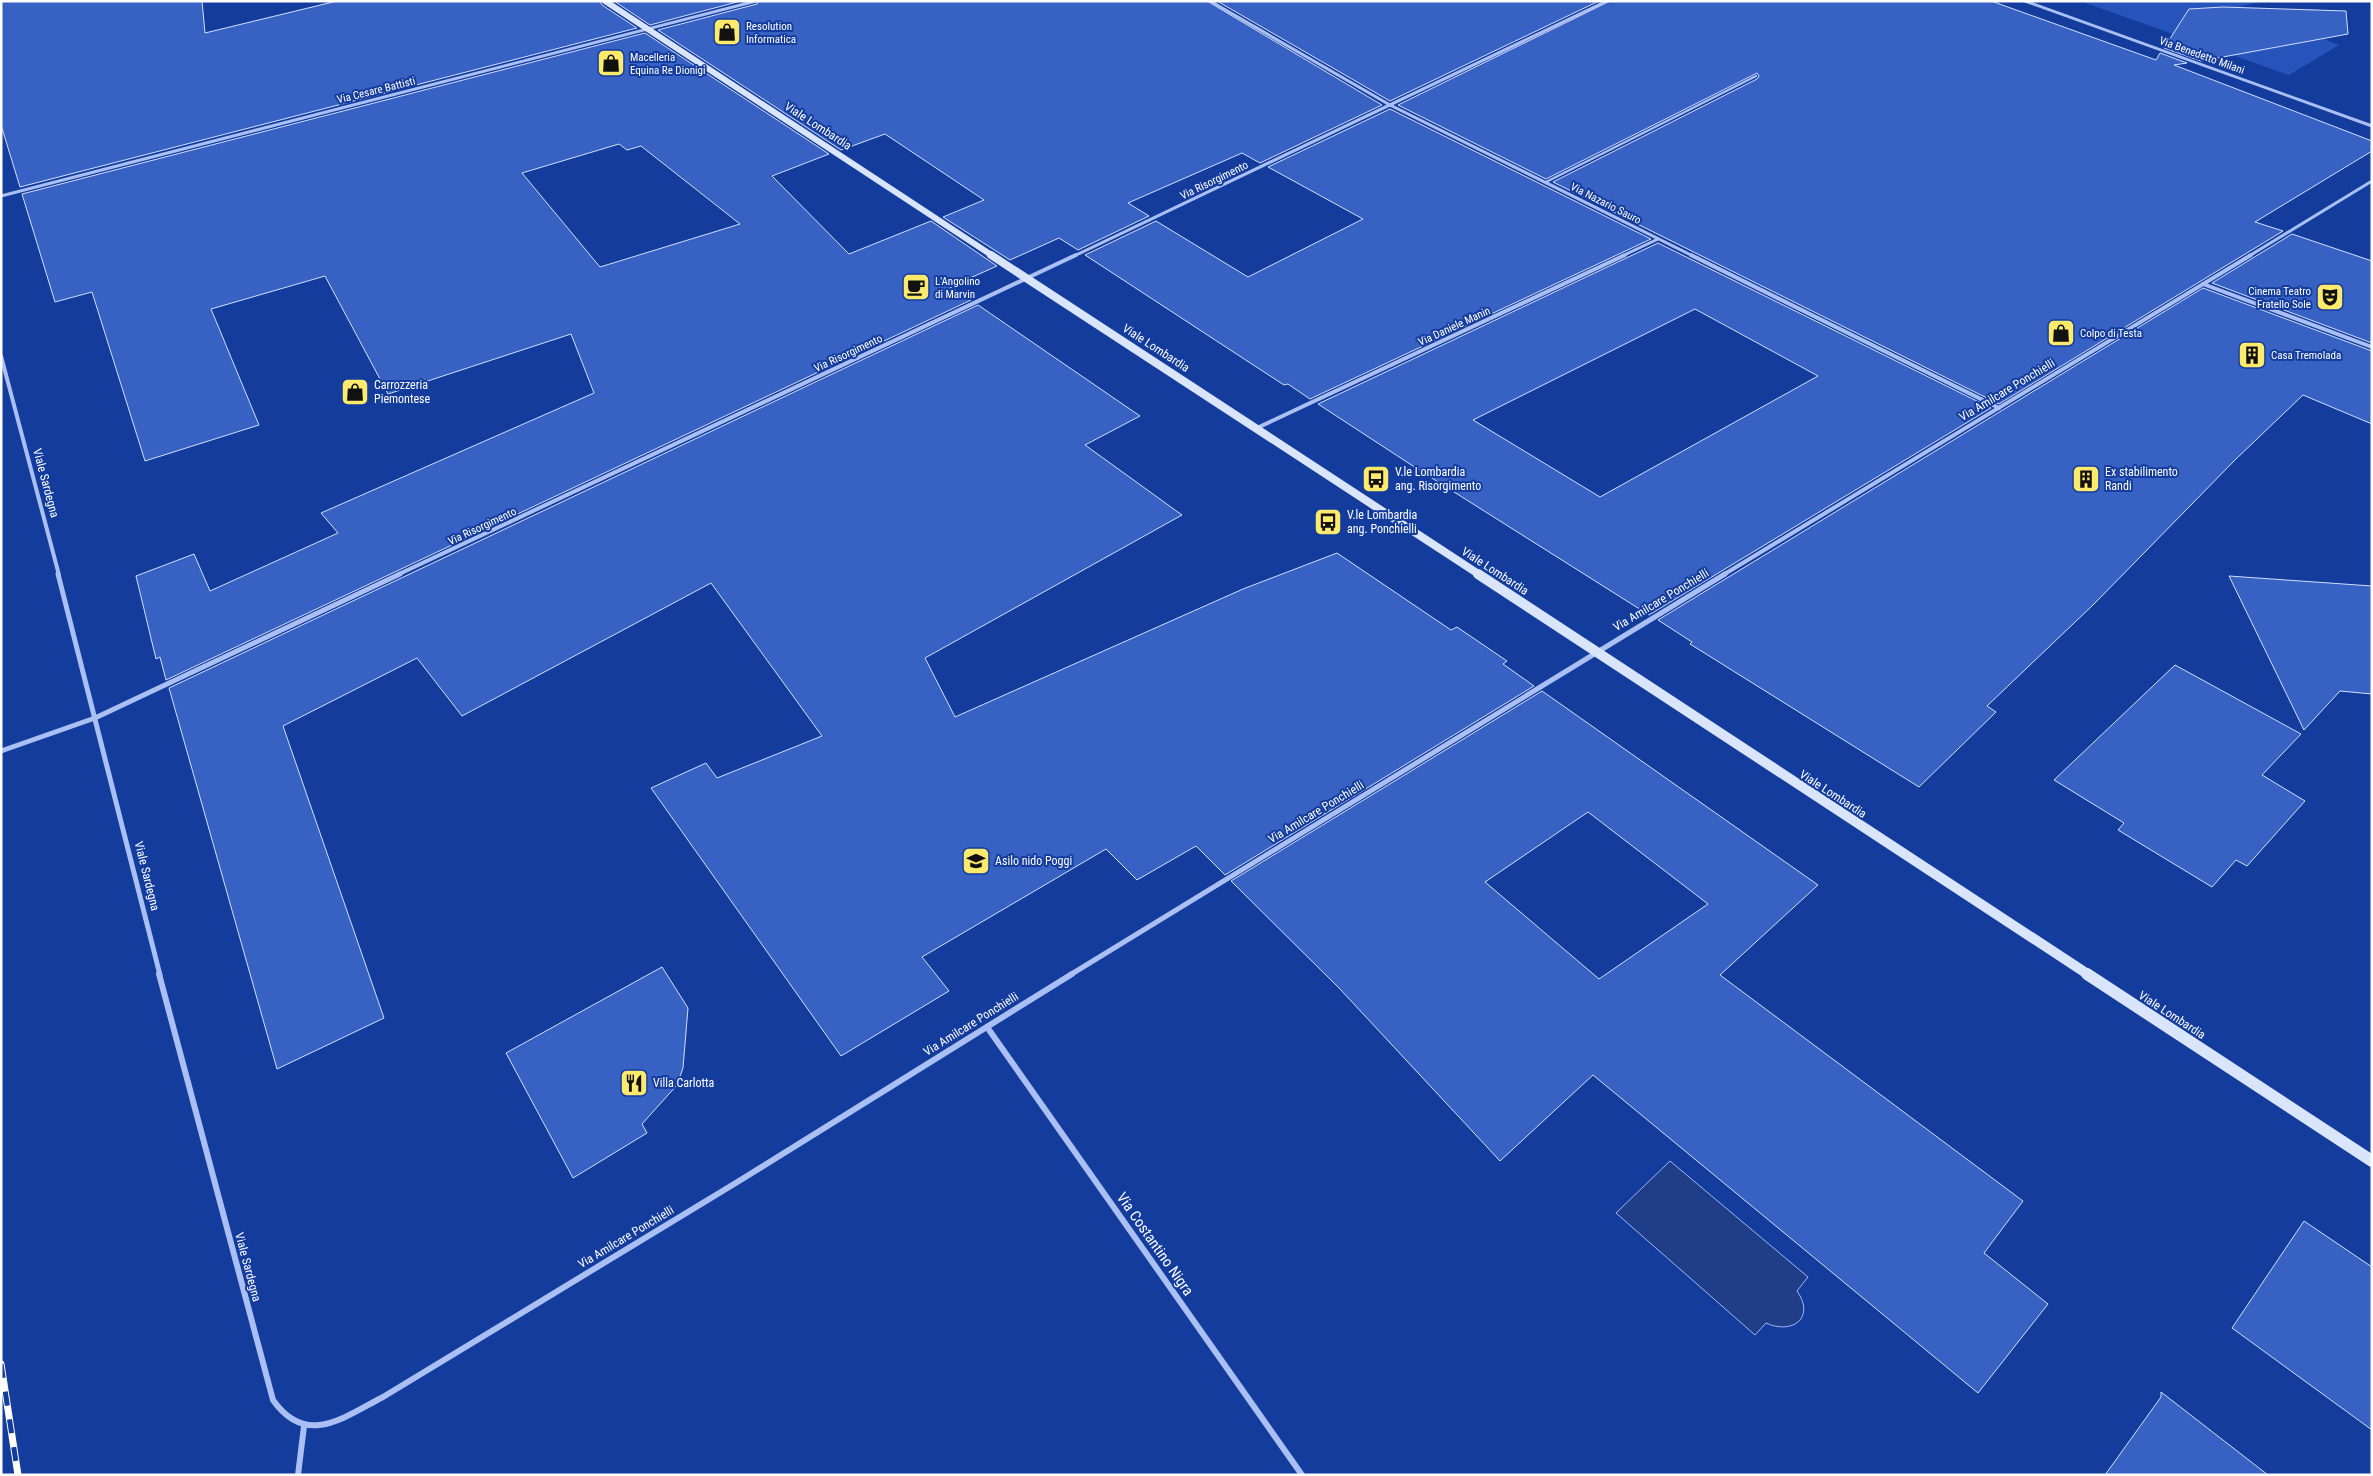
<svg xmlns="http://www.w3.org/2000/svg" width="2373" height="1476" font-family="'Roboto Condensed',sans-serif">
  <rect width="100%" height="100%" fill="#133c9d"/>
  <!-- green -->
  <polygon fill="#2654bb" points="2080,1 2263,1 2235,8 2191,10 2185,16 2255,51 2324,39 2339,45 2289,75"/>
  <!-- water -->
  <path fill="#203e88" stroke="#9cb9f7" d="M1670 1161 1808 1277 1797 1291C1816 1318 1792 1335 1766 1323L1755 1335 1616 1213Z"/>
  <!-- building -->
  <g fill="#3762c3" stroke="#d2dffd" fill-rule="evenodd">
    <polygon points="1,1 202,1 205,33 337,1 600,1 602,5 637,28 20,187 1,125"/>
    <polygon points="614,1 741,1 650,25"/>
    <polygon points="759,1 1207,1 1382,105 1260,163 1242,153 1128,203 1149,216 1078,250 1059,238 1010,260 943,217 984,200 885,134 841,150 658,30 757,4"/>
    <polygon points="1217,1 1599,1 1390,101"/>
    <polygon points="1610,1 1991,1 2156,60 2160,53 2187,63 2174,65 2372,141 2372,151 2255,222 2283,231 1999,404 1553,182 1757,79 1759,76 1757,73 1546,179 1398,105"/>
    <polygon points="2223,7 2346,11 2348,34 2201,61 2164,48 2189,9"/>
    <path d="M645 33 829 154 772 176 849 254 931 221 997 266 950 287 971 300 166 680 160 657 156 659 136 576 194 554 210 591 338 533 321 513 594 393 571 334 388 394 325 276 211 309 259 425 145 461 92 292 55 302 22 194ZM619 144 627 150 641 146 740 224 600 267 522 173Z"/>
    <polygon points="1390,109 1651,239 1310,399 1288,384 1284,385 1085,255 1156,221 1248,277 1363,219 1268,167"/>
    <polygon points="2292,234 2372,261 2372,343 2212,283"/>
    <path d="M1658 243 1991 408 1649 615 1416 468 1318 404ZM1695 309 1818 376 1600 497 1473 420Z"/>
    <polygon points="2203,288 2372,351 2372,424 2303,395 2236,459 2094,604 1987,706 1996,712 1919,787 1690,644 1692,642 1658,620"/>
    <polygon points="978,305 1140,416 1085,445 1182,515 925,658 955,717 1243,589 1337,553 1451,630 1457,627 1507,661 1503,664 1534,686 1225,875 1196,846 1137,880 1106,849 922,957 949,991 841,1056 651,788 706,763 717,778 822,736 711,583 462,716 417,658 283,726 384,1018 277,1069 169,688"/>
    <polygon points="2229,576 2372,586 2372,694 2340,691 2304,730"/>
    <polygon points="2175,665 2301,734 2262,775 2305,801 2247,866 2236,860 2212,887 2118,830 2124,823 2054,780"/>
    <path d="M1542 691 1818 885 1720 975 2023 1201 1984 1253 2048 1304 1978 1393 1593 1075 1500 1161 1339 988 1231 881ZM1588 812 1708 904 1599 979 1485 882Z"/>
    <polygon points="662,967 688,1008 683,1068 677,1085 642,1124 647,1133 573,1178 506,1053"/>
    <polygon points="2304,1221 2372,1267 2372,1430 2232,1328"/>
    <polygon points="2161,1392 2268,1475 2105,1475 2161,1397"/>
  </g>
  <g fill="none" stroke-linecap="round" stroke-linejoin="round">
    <!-- lane -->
    <polyline stroke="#aac0f4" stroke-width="2.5" points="1546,182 1756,76"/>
    <!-- street-far3 -->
    <g stroke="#aac0f4" stroke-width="3">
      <polyline points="1210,1 1390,105 1693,256"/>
      <polyline points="2025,1 2372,126"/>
      <polyline points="1,196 756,1"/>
      <polyline points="1074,256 1607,1"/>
      <polyline points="1622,256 1658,239"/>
      <polyline points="2249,256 2372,181"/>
    </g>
    <!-- street-far2 -->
    <g stroke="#aac0f4" stroke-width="4">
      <polyline points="1691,255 1999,408"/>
      <polyline points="2203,284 2372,347"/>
      <polyline points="1,356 59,575"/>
      <polyline points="1257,428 1625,255"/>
      <polyline points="397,575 1076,255"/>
      <polyline points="1723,575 2251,255"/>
    </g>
    <!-- street-far1 -->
    <g stroke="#aac0f4" stroke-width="5">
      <polyline points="58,574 160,975"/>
      <polyline points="1,751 95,718 400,574"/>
      <polyline points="1070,975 1725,574"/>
    </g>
    <!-- street -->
    <g stroke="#aac0f4" stroke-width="6">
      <path d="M159 974 273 1400C306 1447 343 1418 383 1397L739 1181 1072 974"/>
      <polyline points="987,1027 1302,1475"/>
      <polyline points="298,1475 304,1426"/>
    </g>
    <!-- secondary-far3 -->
    <polyline stroke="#d9e4fd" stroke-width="6" points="605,1 993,256"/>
    <!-- secondary-far2 -->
    <polyline stroke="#d9e4fd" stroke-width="8" points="991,255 1480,575"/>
    <!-- secondary-far1 -->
    <polyline stroke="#d9e4fd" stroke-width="10" points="1478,574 2089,975"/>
    <!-- secondary -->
    <polyline stroke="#d9e4fd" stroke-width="12" points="2087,974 2372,1161"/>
    <!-- rail casing -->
    <g stroke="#fff" stroke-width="7">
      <polyline id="rail" points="1,1364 18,1475"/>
    </g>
    <!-- rail -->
    <use href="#rail" stroke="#133c9d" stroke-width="5" stroke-dasharray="14" stroke-linecap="butt"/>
  </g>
  <!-- icons -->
  <defs>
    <g id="shop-square" transform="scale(1.4375)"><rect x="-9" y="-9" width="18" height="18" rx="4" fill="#ffea6c" stroke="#133c9d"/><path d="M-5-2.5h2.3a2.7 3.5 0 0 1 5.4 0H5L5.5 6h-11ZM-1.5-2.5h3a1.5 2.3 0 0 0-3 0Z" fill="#111"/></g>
    <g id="cafe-square" transform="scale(1.4375)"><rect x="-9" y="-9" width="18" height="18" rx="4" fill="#ffea6c" stroke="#133c9d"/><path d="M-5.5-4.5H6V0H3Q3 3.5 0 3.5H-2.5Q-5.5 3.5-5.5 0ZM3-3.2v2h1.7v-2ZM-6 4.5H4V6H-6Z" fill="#111"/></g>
    <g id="theatre-square" transform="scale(1.4375)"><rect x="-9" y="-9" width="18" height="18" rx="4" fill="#ffea6c" stroke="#133c9d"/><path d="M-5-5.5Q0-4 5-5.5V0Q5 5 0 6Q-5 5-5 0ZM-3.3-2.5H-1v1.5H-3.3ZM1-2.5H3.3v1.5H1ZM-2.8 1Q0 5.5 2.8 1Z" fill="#111"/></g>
    <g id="building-square" transform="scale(1.4375)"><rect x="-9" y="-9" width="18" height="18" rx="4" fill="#ffea6c" stroke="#133c9d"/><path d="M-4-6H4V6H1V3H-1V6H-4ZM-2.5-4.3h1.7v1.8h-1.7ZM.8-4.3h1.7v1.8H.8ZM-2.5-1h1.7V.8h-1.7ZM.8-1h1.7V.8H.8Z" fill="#111"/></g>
    <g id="bus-square" transform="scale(1.4375)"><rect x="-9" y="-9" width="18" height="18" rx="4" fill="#ffea6c" stroke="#133c9d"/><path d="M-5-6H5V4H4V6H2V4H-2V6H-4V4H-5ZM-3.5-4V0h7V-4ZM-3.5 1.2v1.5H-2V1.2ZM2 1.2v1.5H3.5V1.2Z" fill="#111"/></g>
    <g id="school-square" transform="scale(1.4375)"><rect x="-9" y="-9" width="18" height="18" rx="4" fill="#ffea6c" stroke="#133c9d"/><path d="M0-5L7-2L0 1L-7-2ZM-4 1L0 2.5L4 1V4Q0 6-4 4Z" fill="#111"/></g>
    <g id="restaurant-square" transform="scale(1.4375)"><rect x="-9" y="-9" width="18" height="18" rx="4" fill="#ffea6c" stroke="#133c9d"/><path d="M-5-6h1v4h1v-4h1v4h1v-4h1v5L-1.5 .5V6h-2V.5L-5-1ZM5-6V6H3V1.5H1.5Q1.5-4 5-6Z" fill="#111"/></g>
  </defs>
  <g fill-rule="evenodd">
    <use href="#shop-square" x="727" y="32"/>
    <use href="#shop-square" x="611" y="63"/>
    <use href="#cafe-square" x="916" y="287"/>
    <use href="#theatre-square" x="2330" y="297"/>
    <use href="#shop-square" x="2061" y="333"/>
    <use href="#building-square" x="2252" y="355"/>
    <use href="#shop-square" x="355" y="392"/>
    <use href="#bus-square" x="1376" y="479"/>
    <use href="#building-square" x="2086" y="479"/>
    <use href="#bus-square" x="1328" y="522"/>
    <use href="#school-square" x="976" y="861"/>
    <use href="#restaurant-square" x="634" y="1083"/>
  </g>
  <g text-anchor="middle" stroke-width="4" stroke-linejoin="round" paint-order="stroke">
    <!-- far-poi labels -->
    <g font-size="11" fill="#fff" stroke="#133c9d" text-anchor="start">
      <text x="746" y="30">Resolution<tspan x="746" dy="13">Informatica</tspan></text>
      <text x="630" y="61">Macelleria<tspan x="630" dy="13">Equina Re Dionigi</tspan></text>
      <text x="935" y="285">L'Angolino<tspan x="935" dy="13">di Marvin</tspan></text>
      <text x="2311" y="295" text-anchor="end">Cinema Teatro<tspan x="2311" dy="13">Fratello Sole</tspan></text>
      <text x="2080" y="337">Colpo di Testa</text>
      <text x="2271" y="359">Casa Tremolada</text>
    </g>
    <!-- far-street labels -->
    <g font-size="11" fill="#fff" stroke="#133c9d">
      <text transform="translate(2202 55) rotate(20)" y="4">Via Benedetto Milani</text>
      <text transform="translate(376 90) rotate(-14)" y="4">Via Cesare Battisti</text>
      <text transform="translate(1214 180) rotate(-26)" y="4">Via Risorgimento</text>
      <text transform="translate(1606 203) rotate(27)" y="4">Via Nazario Sauro</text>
      <text transform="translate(1454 326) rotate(-25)" y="4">Via Daniele Manin</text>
      <text transform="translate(848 353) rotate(-25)" y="4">Via Risorgimento</text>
      <text transform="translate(482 526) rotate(-25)" y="4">Via Risorgimento</text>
    </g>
    <!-- street labels -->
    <g font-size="12" fill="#fff" stroke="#133c9d">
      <text transform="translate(818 126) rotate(33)" y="4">Viale Lombardia</text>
      <text transform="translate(1156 348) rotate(33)" y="4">Viale Lombardia</text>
      <text transform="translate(2007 390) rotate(-31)" y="4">Via Amilcare Ponchielli</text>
      <text transform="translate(46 483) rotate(75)" y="4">Viale Sardegna</text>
      <text transform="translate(1495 571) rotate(33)" y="4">Viale Lombardia</text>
      <text transform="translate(1661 600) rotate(-31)" y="4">Via Amilcare Ponchielli</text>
      <text transform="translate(1833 794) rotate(33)" y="4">Viale Lombardia</text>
      <text transform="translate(1316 812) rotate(-31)" y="4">Via Amilcare Ponchielli</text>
      <text transform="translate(147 876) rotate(76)" y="4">Viale Sardegna</text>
      <text transform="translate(2172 1015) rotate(33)" y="4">Viale Lombardia</text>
      <text transform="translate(971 1024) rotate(-32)" y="4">Via Amilcare Ponchielli</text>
      <text transform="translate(626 1237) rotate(-31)" y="4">Via Amilcare Ponchielli</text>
      <text transform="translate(248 1267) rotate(75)" y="4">Viale Sardegna</text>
    </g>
    <!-- poi labels -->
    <g font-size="12" fill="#fff" stroke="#133c9d" text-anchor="start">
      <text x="374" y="389">Carrozzeria<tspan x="374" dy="14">Piemontese</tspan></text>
      <text x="1395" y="476">V.le Lombardia<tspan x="1395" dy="14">ang. Risorgimento</tspan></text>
      <text x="2105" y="476">Ex stabilimento<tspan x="2105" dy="14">Randi</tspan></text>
      <text x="1347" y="519">V.le Lombardia<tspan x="1347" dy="14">ang. Ponchielli</tspan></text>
      <text x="995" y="865">Asilo nido Poggi</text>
      <text x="653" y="1087">Villa Carlotta</text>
    </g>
    <!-- near-street labels -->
    <g font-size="15" fill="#fff" stroke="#133c9d">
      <text transform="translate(1155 1244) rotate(55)" y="5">Via Costantino Nigra</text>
    </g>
  </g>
  <!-- border -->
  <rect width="2373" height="1476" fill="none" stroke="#ffffff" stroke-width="5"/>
</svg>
